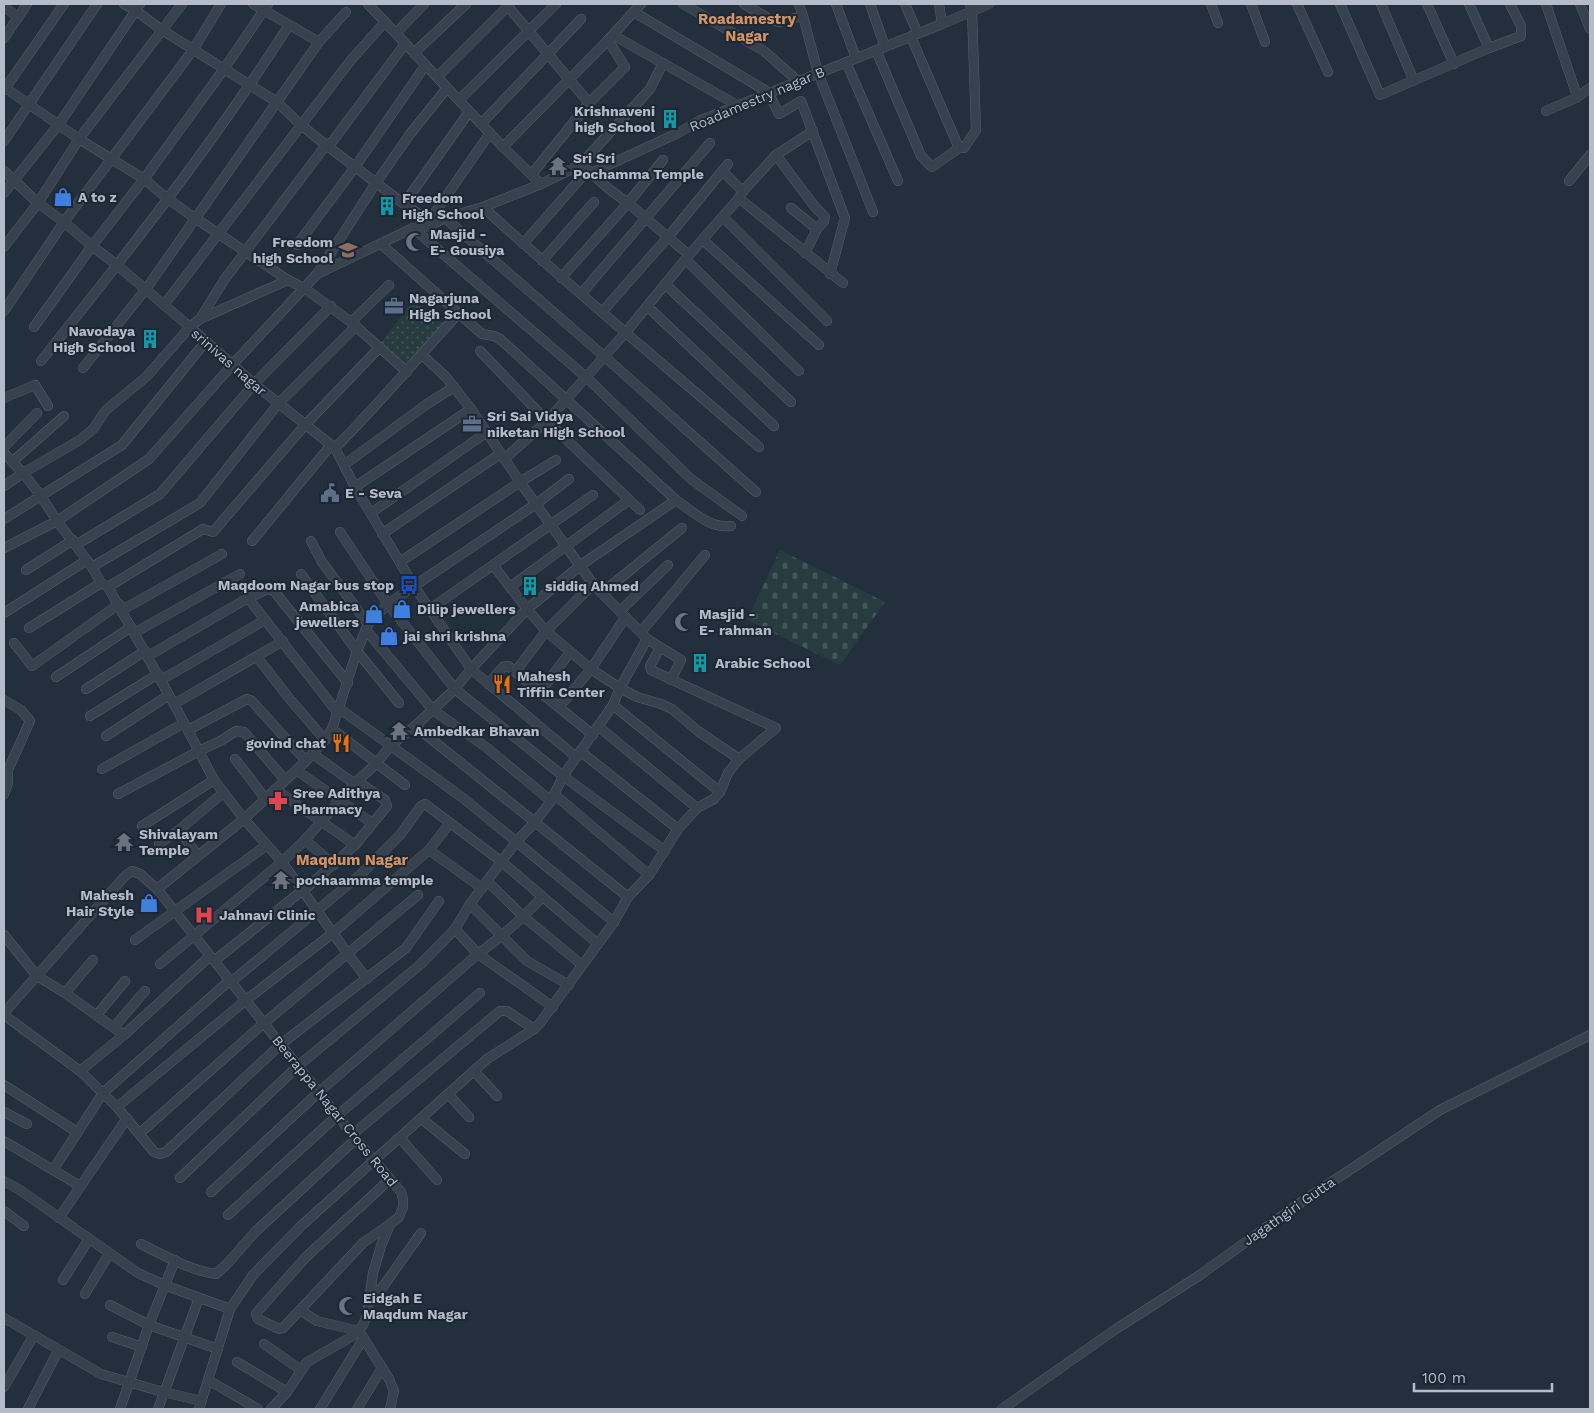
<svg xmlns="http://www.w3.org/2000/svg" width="1594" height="1413" font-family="'Work Sans',sans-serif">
  <defs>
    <pattern id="grass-dots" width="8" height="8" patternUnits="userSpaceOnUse" patternTransform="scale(1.25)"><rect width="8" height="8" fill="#263c3f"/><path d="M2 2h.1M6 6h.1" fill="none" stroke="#435659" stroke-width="1.8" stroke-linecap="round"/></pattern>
    <pattern id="cemetery-stones" width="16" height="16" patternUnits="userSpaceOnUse" patternTransform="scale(1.25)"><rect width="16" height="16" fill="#263c3f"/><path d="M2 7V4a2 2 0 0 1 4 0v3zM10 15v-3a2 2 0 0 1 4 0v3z" fill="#435659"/></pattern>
  </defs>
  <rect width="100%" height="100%" fill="#242f3e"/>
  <!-- grass -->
  <polygon fill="url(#grass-dots)" points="413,301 444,324 406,368 381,343"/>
  <!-- cemetery -->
  <polygon fill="url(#cemetery-stones)" points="780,550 885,602 840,665 747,620"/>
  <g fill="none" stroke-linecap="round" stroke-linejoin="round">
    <!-- minor casing -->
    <g stroke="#565f6c" stroke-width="10">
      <g id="minor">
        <polyline points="124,4 135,10 162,30 277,102 301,125 326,145 404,204 429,221 429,226"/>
        <polyline points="253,4 319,42"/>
        <polyline points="368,4 503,147 541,184"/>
        <polyline points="506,4 589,103"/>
        <polyline points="683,4 764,51 798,81"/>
        <polyline points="744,4 771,20 779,22 803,16 799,4"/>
        <polyline points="836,4 856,58"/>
        <polyline points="870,4 885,47"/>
        <polyline points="905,4 918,34"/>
        <polyline points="939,4 942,24"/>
        <polyline points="1211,4 1218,23"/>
        <polyline points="1251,4 1265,42"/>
        <polyline points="1297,4 1328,72"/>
        <polyline points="1340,4 1380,95 1489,48 1521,36 1521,26 1510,4"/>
        <polyline points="1381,4 1414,81"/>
        <polyline points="1427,4 1454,64"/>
        <polyline points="1469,4 1489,48"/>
        <polyline points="1546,4 1576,93 1576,98 1546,111"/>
        <polyline points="1580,4 1590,29"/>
        <polyline points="4,7 18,17"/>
        <polyline points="634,12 768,92 779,114 801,101 845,218 830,274"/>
        <polyline points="803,16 818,73 873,212"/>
        <polyline points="396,33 424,4"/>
        <polyline points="613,35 737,105"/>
        <polyline points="911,37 959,148"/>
        <polyline points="4,38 27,4"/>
        <polyline points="876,50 921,156 932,167 959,148 964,148 976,130 972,11 970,4"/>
        <polyline points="414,53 466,4"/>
        <polyline points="846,62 898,181"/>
        <polyline points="437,77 508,6"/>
        <polyline points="4,87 79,139 144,179 168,199 195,218 288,280"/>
        <polyline points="4,90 64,4"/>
        <polyline points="1576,98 1590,88"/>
        <polyline points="459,100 556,4"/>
        <polyline points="481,124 581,19"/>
        <polyline points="4,141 97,4"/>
        <polyline points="503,147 608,40"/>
        <polyline points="776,155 813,131"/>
        <polyline points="580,165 650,89 663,63"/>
        <polyline points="4,171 38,203 64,222 92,246 117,265 190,327 254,384 335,448 355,487 414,586 536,504 569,479"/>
        <polyline points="722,171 743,191"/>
        <polyline points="591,173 609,189 628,203 689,255"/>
        <polyline points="532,174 589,103 625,67 608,40 641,4"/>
        <polyline points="1569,181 1590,155"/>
        <polyline points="4,193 59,124 140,4"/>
        <polyline points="739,198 843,283"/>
        <polyline points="404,204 469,112"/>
        <path d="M483 207C573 290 667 367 759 447"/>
        <polyline points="791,208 817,229"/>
        <polyline points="723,217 827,321"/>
        <polyline points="445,218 605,357 756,492"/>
        <polyline points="429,221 490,133"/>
        <polyline points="413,228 586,377 691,479 742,516"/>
        <polyline points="703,240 819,345"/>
        <path d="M381 244 482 334 494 336 500 339 676 500C692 511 710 529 731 526"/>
        <polyline points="523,244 588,170"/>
        <polyline points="297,245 355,167 425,66"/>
        <polyline points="4,247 38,203 79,139 182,4"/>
        <polyline points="686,260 799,371"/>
        <polyline points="542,261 594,202"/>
        <polyline points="317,274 376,183 410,134 447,88"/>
        <polyline points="561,278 628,203 663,160"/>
        <polyline points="665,284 791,402"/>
        <polyline points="581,294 710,143"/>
        <polyline points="164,305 351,60 385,22"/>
        <polyline points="647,306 774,426"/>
        <polyline points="4,311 64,222 193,50 221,4"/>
        <polyline points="602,312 668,237 728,164"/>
        <polyline points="200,319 224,280 326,145 332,142 405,44"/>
        <polyline points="351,322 389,285"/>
        <polyline points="34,327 92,246 144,179 224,69 268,4"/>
        <polyline points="480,351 547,421 640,510"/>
        <polyline points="421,354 446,377 471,409 520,482 593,584 647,639 620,688 613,705 563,776 551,801 534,823 516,842 470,904 455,929"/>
        <path d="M41 361C128 252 214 143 289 25"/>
        <polyline points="83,368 146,289 319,42 346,12"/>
        <polyline points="4,398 35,385 48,406"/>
        <polyline points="4,447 37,413"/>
        <path d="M335 448C378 405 417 358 459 313"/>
        <polyline points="4,453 23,473 41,496 57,521 92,567 101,583 108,587 174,704 214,780 244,819 282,862 348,954 367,979"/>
        <polyline points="504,459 547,421 626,332 689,255 739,198 743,191 776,155 815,207 825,217 824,221 817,229 805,253"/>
        <polyline points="12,462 64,416"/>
        <polyline points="344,465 427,404 454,387"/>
        <polyline points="4,486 23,473 80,440 93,429 106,410 146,377 190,327 200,319 288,280 304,288 317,274 413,228 429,226 445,218 483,207 541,184 580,165 591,173 678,133 699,121 942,24 989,4"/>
        <polyline points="355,487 471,409"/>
        <polyline points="371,513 487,432"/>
        <polyline points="4,519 122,445 206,341"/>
        <polyline points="340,532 388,604 455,689 563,776 665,851"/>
        <polyline points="382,534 500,454"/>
        <polyline points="252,541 331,445"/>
        <polyline points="311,541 322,562 368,624"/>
        <polyline points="76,545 160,494 254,384 331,306"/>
        <polyline points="4,548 57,521 149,459 233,364 304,288 351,322 407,372"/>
        <polyline points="400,562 520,482 556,460"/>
        <polyline points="493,565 527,609 546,631 591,669 620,688 637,697 661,704 672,709 698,731 739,759"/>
        <polyline points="92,567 200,503 278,404 356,326"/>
        <polyline points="26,570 73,540"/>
        <polyline points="301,574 357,651 399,703"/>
        <polyline points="108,587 203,529 213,532 305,425 380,347"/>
        <polyline points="510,587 629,500"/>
        <polyline points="603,592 682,528"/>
        <polyline points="248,598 338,713"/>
        <polyline points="430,609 593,495"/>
        <polyline points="122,610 222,554"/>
        <polyline points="620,611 668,565"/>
        <polyline points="4,613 87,560"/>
        <polyline points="29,628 101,583"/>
        <polyline points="366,630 433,710 486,747 551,801"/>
        <polyline points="641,632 705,555"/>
        <polyline points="134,633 240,574"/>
        <polyline points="647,639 681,660 671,680"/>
        <polyline points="14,643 32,666 119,604"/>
        <polyline points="148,656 248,598 268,589 274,591 348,683"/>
        <polyline points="257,657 289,698 325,740"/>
        <polyline points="516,671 546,631 593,584"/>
        <polyline points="56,677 131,627"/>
        <polyline points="161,680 265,620"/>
        <polyline points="488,684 503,667 508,666 593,735"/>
        <polyline points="86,689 145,651"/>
        <polyline points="541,691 570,652"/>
        <polyline points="4,700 21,710 30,721 8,770"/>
        <polyline points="174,704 283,641"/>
        <polyline points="613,705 720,792"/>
        <polyline points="560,706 591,669 625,618"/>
        <polyline points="340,709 463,798 614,922"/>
        <polyline points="90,716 158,674"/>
        <polyline points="415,726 628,897"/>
        <polyline points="599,727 697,808"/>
        <polyline points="332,729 405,785"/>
        <polyline points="188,730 247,699 252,701 306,761"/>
        <polyline points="106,736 169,695"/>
        <polyline points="580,751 678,829"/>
        <polyline points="313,754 355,784"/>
        <polyline points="235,759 265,798"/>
        <polyline points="102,769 184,723"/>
        <polyline points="296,770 372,823"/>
        <polyline points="275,789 355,845"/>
        <polyline points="4,794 8,783 8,770 4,769"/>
        <polyline points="118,794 199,751 222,740 236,731 244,732 285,780"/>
        <polyline points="554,794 649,875"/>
        <polyline points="142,826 214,780"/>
        <polyline points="305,840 334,865"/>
        <polyline points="159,844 179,830"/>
        <polyline points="429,850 450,823"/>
        <polyline points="198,856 179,830 223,793"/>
        <polyline points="488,882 524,917 582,965"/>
        <polyline points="157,889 356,1139 401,1192 403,1199 403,1207 399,1217 390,1224 381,1246 373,1273 367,1315 363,1325 353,1336 307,1362 287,1392 271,1409"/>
        <polyline points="303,891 355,845 387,806 385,800 357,781"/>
        <polyline points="470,904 527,961 569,985"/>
        <polyline points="4,935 37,976 65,993 124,1035"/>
        <polyline points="135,940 267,845"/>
        <polyline points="214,961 303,890"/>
        <polyline points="160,964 282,862 305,840 357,781 376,764 391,745 415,726 455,689 471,669 527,609 581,565 676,500"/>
        <polyline points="231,982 361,874 400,835 421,806 425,804 502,862 598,944"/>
        <polyline points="65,993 93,960"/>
        <polyline points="4,1013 125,876 132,871 140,874 157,889 244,819 306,761 325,740 332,729 357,651 368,624 388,604 414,586 471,669 576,757"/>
        <polyline points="4,1015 80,1071 117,1107 154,1152 160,1154 166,1152 281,1044 406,948 439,901"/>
        <polyline points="97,1015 125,981"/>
        <polyline points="114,1027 145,991"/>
        <polyline points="80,1071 124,1035 210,956"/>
        <polyline points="474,1071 497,1096"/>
        <polyline points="4,1085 77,1132"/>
        <polyline points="449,1095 469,1117"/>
        <polyline points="117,1107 246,1000 333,933 429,850 482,888"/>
        <polyline points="4,1112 27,1124"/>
        <polyline points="422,1119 465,1154"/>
        <polyline points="140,1133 264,1023 418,895"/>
        <polyline points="353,1134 500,1011 507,1011 534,1029"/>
        <polyline points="400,1138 437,1180"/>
        <polyline points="4,1141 80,1186"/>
        <polyline points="53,1170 103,1093 230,980"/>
        <polyline points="180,1178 298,1066 421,964 455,929 478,954 553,1007"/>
        <polyline points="389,1180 305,1258 259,1310 256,1314 258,1319 279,1329 283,1328 363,1243 390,1224"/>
        <polyline points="4,1181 20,1190 138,1273 164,1285 230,1309"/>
        <path d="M211 1192 319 1092 478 954C502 936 523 919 542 897"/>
        <polyline points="4,1211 24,1226"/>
        <polyline points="228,1215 338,1115 480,993"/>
        <polyline points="59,1218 127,1118"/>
        <path d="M141 1244C163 1255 192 1271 216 1274L226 1265 255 1232 356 1139"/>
        <polyline points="63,1280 89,1239"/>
        <polyline points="85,1294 109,1254"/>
        <polyline points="370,1294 376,1292 382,1288 421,1233"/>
        <polyline points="110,1305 149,1325 218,1349"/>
        <polyline points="300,1310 317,1321 359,1331 389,1379 394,1391 390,1409"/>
        <polyline points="4,1318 101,1374 163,1392 202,1401"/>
        <polyline points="112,1337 142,1347"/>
        <polyline points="264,1344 301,1370"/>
        <polyline points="237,1362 287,1392"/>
        <polyline points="208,1380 258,1409"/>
        <polyline points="4,1387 34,1335"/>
        <polyline points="28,1409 58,1351"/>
        <polyline points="120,1409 149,1325 175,1260"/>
        <polyline points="158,1409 199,1298"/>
        <polyline points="199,1409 230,1309 253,1275 302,1225 487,1059 534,1029 540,1023 614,922 628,897 649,875 678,829 697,808 714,799 720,792 728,773 739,759 776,728 651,670 650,666 660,648"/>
        <polyline points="320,1409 363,1339"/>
        <polyline points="357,1409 382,1368"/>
        <polyline points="1002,1409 1116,1329 1200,1275 1297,1205 1440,1110 1590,1035"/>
      </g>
    </g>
    <!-- minor -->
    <use href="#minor" stroke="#38414e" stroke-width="9"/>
  </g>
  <!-- icons -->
  <defs>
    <g id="building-bare" transform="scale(1.5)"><path d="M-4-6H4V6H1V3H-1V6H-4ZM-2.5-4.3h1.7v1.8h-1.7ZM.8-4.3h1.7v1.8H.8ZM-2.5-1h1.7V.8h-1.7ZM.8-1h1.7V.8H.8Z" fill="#0f9aa8" stroke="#1d2633" stroke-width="2.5" paint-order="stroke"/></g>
    <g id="temple-bare" transform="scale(1.5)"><path d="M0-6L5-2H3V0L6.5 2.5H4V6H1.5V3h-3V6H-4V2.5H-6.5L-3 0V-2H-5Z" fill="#6b7280" stroke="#1d2633" stroke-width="2.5" paint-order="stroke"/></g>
    <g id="shop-bare" transform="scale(1.5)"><path d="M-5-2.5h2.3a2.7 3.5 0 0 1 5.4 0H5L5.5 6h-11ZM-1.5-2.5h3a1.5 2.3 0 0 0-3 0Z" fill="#3f7fe0" stroke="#1d2633" stroke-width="2.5" paint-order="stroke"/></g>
    <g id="mosque-bare" transform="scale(1.5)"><path d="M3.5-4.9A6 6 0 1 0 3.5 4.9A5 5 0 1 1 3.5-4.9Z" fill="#6b7280" stroke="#1d2633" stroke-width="2.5" paint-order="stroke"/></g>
    <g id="school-bare" transform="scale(1.5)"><path d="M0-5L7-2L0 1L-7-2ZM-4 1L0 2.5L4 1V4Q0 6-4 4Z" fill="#8d6e63" stroke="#1d2633" stroke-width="2.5" paint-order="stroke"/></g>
    <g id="office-bare" transform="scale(1.5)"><path d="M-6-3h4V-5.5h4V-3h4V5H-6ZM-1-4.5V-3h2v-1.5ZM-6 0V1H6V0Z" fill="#5c6f8a" stroke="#1d2633" stroke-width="2.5" paint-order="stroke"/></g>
    <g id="civic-bare" transform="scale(1.5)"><path d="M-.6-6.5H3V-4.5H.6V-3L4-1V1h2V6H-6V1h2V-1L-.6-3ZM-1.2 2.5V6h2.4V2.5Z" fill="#5c6f8a" stroke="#1d2633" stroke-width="2.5" paint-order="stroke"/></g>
    <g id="bus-bare" transform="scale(1.5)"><path d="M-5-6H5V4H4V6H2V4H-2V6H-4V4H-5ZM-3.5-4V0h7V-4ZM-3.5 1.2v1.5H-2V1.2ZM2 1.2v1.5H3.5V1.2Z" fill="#1a4fb4" stroke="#1d2633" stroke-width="2.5" paint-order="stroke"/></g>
    <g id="restaurant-bare" transform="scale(1.5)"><path d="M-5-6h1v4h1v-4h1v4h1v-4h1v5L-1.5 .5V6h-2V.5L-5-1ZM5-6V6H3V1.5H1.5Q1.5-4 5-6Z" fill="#e8710a" stroke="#1d2633" stroke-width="2.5" paint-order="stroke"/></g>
    <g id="pharmacy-bare" transform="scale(1.5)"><path d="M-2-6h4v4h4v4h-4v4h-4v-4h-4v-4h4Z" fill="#e0444e" stroke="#1d2633" stroke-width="2.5" paint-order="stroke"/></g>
    <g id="hospital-bare" transform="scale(1.5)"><path d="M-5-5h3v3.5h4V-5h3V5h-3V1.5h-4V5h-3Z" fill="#e0444e" stroke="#1d2633" stroke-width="2.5" paint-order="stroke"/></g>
  </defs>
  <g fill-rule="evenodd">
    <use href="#building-bare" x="670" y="119"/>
    <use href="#temple-bare" x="558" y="166"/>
    <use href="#shop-bare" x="63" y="197"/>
    <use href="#building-bare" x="387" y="206"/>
    <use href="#mosque-bare" x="415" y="242"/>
    <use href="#school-bare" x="348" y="250"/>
    <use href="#office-bare" x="394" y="306"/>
    <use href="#building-bare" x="150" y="339"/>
    <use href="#office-bare" x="472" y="424"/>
    <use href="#civic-bare" x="330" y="493"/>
    <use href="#bus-bare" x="409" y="585"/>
    <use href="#building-bare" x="530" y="586"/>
    <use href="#shop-bare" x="402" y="609"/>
    <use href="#shop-bare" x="374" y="614"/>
    <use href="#mosque-bare" x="684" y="622"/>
    <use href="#shop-bare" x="389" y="636"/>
    <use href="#building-bare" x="700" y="663"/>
    <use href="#restaurant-bare" x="502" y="684"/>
    <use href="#temple-bare" x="399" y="731"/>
    <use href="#restaurant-bare" x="341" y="743"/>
    <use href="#pharmacy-bare" x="278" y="801"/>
    <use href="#temple-bare" x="124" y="842"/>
    <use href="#temple-bare" x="281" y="880"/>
    <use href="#shop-bare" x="149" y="903"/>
    <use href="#hospital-bare" x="204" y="915"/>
    <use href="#mosque-bare" x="348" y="1306"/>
  </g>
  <g text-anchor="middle" stroke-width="4" stroke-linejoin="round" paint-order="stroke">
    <!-- street labels -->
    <g font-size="14" fill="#b4bcc9" stroke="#1d2633">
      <text transform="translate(757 99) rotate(-23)" y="5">Roadamestry nagar B</text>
      <text transform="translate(229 362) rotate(41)" y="5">srinivas nagar</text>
      <text transform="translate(335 1111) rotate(51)" y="5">Beerappa Nagar Cross Road</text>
      <text transform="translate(1289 1211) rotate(-35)" y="5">Jagathgiri Gutta</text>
    </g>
    <!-- poi labels -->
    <g font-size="14" font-weight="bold" fill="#b4bcc9" stroke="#1d2633" text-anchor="start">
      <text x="655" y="116" text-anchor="end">Krishnaveni<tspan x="655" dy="16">high School</tspan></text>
      <text x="573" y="163">Sri Sri<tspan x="573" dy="16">Pochamma Temple</tspan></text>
      <text x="78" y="202">A to z</text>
      <text x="402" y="203">Freedom<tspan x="402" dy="16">High School</tspan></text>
      <text x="430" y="239">Masjid -<tspan x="430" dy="16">E- Gousiya</tspan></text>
      <text x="333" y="247" text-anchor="end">Freedom<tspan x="333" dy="16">high School</tspan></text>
      <text x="409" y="303">Nagarjuna<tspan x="409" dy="16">High School</tspan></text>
      <text x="135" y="336" text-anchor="end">Navodaya<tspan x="135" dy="16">High School</tspan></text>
      <text x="487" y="421">Sri Sai Vidya<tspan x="487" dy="16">niketan High School</tspan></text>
      <text x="345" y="498">E - Seva</text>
      <text x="394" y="590" text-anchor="end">Maqdoom Nagar bus stop</text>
      <text x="545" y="591">siddiq Ahmed</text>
      <text x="359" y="611" text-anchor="end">Amabica<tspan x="359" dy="16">jewellers</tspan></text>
      <text x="417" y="614">Dilip jewellers</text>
      <text x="699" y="619">Masjid -<tspan x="699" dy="16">E- rahman</tspan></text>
      <text x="404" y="641">jai shri krishna</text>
      <text x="715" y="668">Arabic School</text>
      <text x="517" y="681">Mahesh<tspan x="517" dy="16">Tiffin Center</tspan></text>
      <text x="414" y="736">Ambedkar Bhavan</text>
      <text x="326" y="748" text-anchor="end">govind chat</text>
      <text x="293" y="798">Sree Adithya<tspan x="293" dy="16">Pharmacy</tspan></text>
      <text x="139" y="839">Shivalayam<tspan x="139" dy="16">Temple</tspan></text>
      <text x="296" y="885">pochaamma temple</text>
      <text x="134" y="900" text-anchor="end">Mahesh<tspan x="134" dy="16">Hair Style</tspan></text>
      <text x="219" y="920">Jahnavi Clinic</text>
      <text x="363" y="1303">Eidgah E<tspan x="363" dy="16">Maqdum Nagar</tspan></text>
    </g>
    <!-- neighbourhood labels -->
    <g font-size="15" font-weight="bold" fill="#d59563" stroke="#1d2633">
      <text x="747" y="24">Roadamestry<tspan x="747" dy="17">Nagar</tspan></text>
      <text x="352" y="865">Maqdum Nagar</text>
    </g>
  </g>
  <!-- border -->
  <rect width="1594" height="1413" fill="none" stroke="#b4bcc9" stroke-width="10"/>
  <!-- scale -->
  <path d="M1414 1383v8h138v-8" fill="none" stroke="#b4bcc9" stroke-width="2.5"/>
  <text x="1422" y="1383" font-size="15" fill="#b4bcc9" stroke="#1d2633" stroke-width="4" paint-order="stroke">100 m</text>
</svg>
